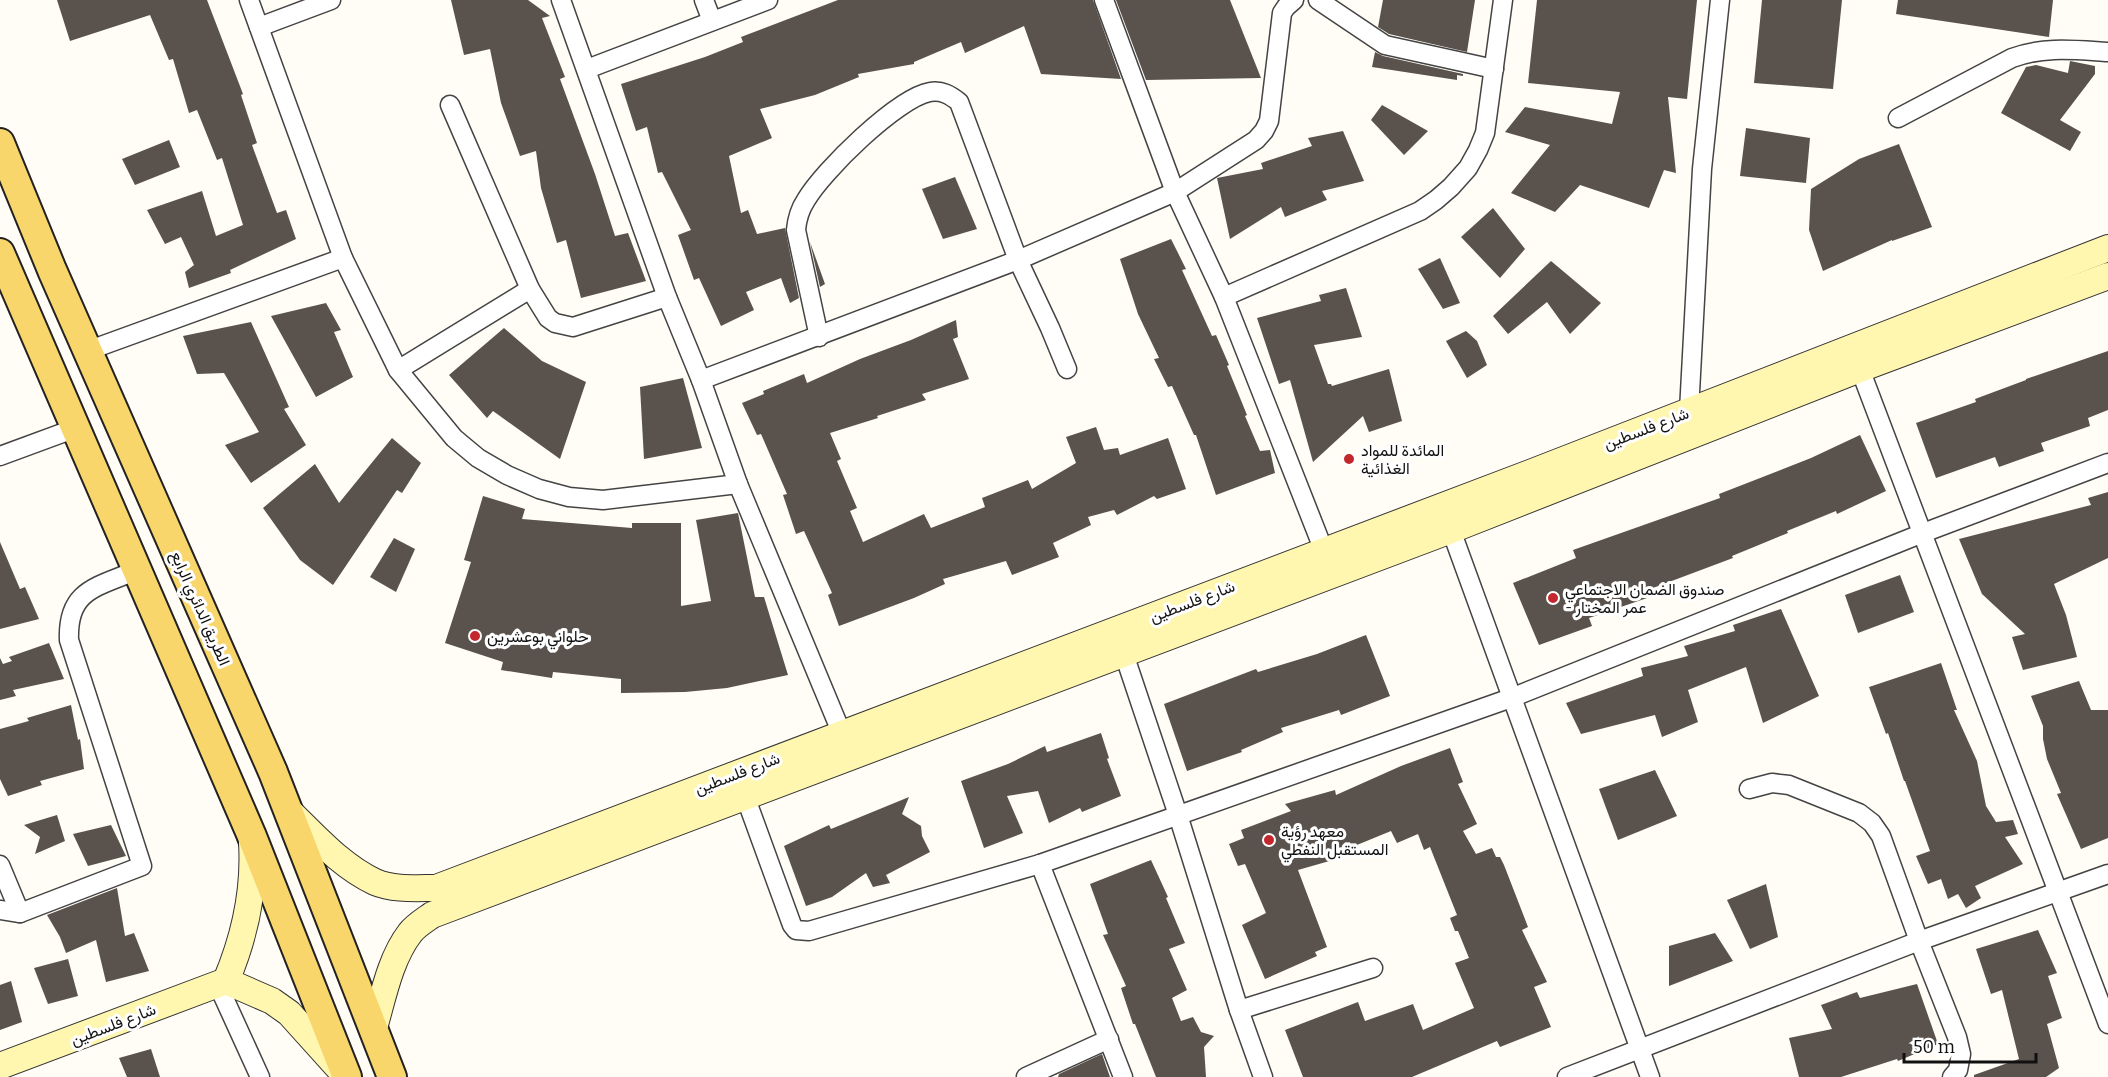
<svg xmlns="http://www.w3.org/2000/svg" width="2108" height="1077" font-family="Bitter,Vazirmatn,serif">
  <rect width="100%" height="100%" fill="#fffdf5"/>
  <!-- building -->
  <g fill="#5a524d">
    <polygon points="57,0 207,0 243,94 241,95 257,143 252,145 277,213 286,210 296,239 230,270 231,273 189,288 185,272 194,265 181,237 165,244 147,210 202,191 216,236 243,225 222,158 217,160 197,110 189,113 173,59 169,60 150,15 70,41"/>
    <polygon points="451,0 528,0 550,16 542,18 565,77 560,79 595,174 615,236 628,233 646,281 581,298 566,240 557,243 541,188 536,151 520,156 501,103 490,49 464,55"/>
    <polygon points="838,0 1093,0 1121,79 1041,74 1024,26 965,53 961,42 914,62 914,64 858,74 859,77 815,95 760,109 772,138 729,156 741,213 748,210 757,234 785,228 799,298 790,303 781,278 746,292 754,310 721,326 699,278 694,280 678,235 691,230 662,172 658,173 647,127 636,131 621,84 705,57 743,42 741,37"/>
    <polygon points="1116,0 1230,0 1261,78 1146,80"/>
    <polygon points="1383,0 1475,0 1467,52 1389,34 1378,27"/>
    <polygon points="1537,0 1697,0 1687,99 1668,97 1676,173 1664,170 1649,208 1580,185 1555,212 1511,193 1550,145 1505,132 1525,107 1612,124 1620,92 1528,83"/>
    <polygon points="1762,0 1842,0 1833,89 1754,83"/>
    <polygon points="1898,0 2053,0 2049,37 1896,14"/>
    <polygon points="1375,52 1383,56 1463,74 1463,76 1457,75 1457,80 1372,67"/>
    <polygon points="2070,61 2095,66 2095,74 2060,120 2081,132 2070,151 2001,113 2026,67 2036,65 2068,73"/>
    <polygon points="1382,105 1428,131 1404,155 1371,120"/>
    <polygon points="1746,128 1810,138 1806,183 1740,176"/>
    <polygon points="1343,131 1364,181 1322,191 1327,200 1285,217 1281,207 1230,239 1217,178 1263,169 1261,163 1312,146 1308,138"/>
    <polygon points="169,140 180,167 135,185 122,159"/>
    <polygon points="1899,144 1932,227 1892,241 1892,240 1823,271 1809,230 1811,189 1859,159"/>
    <polygon points="955,177 977,229 943,239 922,189"/>
    <polygon points="1493,208 1525,249 1500,278 1461,237"/>
    <polygon points="1171,239 1186,269 1182,270 1212,336 1216,335 1229,365 1227,366 1247,415 1245,416 1260,451 1270,450 1275,473 1216,495 1196,435 1194,435 1172,386 1168,387 1154,359 1159,358 1138,314 1120,259"/>
    <polygon points="810,242 825,284 820,287"/>
    <polygon points="1440,258 1460,303 1443,309 1418,269"/>
    <polygon points="1551,261 1601,303 1570,334 1547,302 1508,334 1493,316"/>
    <polygon points="1346,288 1362,337 1314,345 1328,384 1331,384 1332,386 1389,369 1402,421 1369,432 1363,416 1313,462 1290,380 1279,384 1257,318 1321,301 1319,295"/>
    <polygon points="326,303 341,330 334,332 353,377 316,397 271,316"/>
    <polygon points="956,320 958,337 953,339 969,379 922,394 926,400 877,416 878,418 830,433 841,459 837,461 857,508 850,511 863,542 924,514 931,528 985,507 982,498 1028,480 1032,489 1076,463 1066,437 1096,427 1104,450 1118,448 1120,455 1168,438 1186,489 1157,499 1154,496 1117,515 1114,510 1088,517 1091,525 1053,543 1059,557 1012,575 1006,561 943,579 945,584 914,598 839,626 828,595 832,593 804,531 796,534 783,495 787,494 761,434 757,435 742,403 764,394 763,391 804,374 807,383 860,359 911,340"/>
    <polygon points="251,322 289,407 284,409 306,445 251,483 225,445 259,432 224,373 197,374 183,336"/>
    <polygon points="504,328 542,361 586,382 560,459 493,411 487,418 449,375"/>
    <polygon points="1466,331 1477,341 1487,365 1467,378 1446,341"/>
    <polygon points="2108,351 2108,410 2088,418 2090,426 2041,443 2044,451 1999,467 1995,457 1936,478 1916,423 1976,402 1975,399 2026,380 2026,379"/>
    <polygon points="683,378 702,448 644,459 640,387"/>
    <polygon points="1860,435 1886,491 1837,514 1836,511 1787,531 1788,533 1732,556 1733,558 1645,591 1647,598 1589,618 1592,626 1539,645 1513,583 1576,558 1573,550 1720,498 1719,494 1811,458"/>
    <polygon points="392,438 421,463 402,493 397,490 333,585 300,560 263,508 315,464 339,503"/>
    <polygon points="2108,492 2108,558 2054,584 2066,615 2077,657 2023,670 2012,637 2025,634 1982,594 1959,539 2091,505 2088,498"/>
    <polygon points="483,496 525,509 522,519 632,528 632,523 681,523 681,606 711,601 696,520 738,513 755,597 764,597 788,675 727,688 685,692 621,693 621,679 553,672 552,678 501,670 503,662 445,643 471,562 464,560"/>
    <polygon points="394,538 415,549 396,592 370,577"/>
    <polygon points="0,542 20,589 25,587 39,619 0,629"/>
    <polygon points="1900,575 1914,612 1858,633 1845,595"/>
    <polygon points="1781,609 1819,696 1763,723 1746,667 1688,690 1698,722 1662,737 1655,715 1581,734 1566,703 1643,676 1641,668 1688,656 1684,646 1735,631 1733,625"/>
    <polygon points="1366,635 1390,696 1341,715 1339,710 1281,728 1283,732 1241,750 1242,752 1187,771 1164,704 1256,669 1258,672 1317,654"/>
    <polygon points="49,643 64,679 13,690 16,696 0,700 0,658 3,664 12,661 9,657"/>
    <polygon points="1941,663 1957,710 1954,710 1977,761 1986,806 1996,822 2013,820 2018,834 2005,837 2023,864 1975,886 1981,898 1966,908 1958,894 1948,899 1941,879 1928,884 1916,856 1930,851 1905,781 1904,781 1888,733 1886,734 1869,687"/>
    <polygon points="2079,681 2091,710 2108,710 2108,838 2081,849 2057,794 2061,793 2047,759 2043,739 2043,726 2031,696"/>
    <polygon points="71,705 78,740 80,739 84,769 40,781 42,785 8,796 0,779 0,729 29,721 27,718"/>
    <polygon points="1101,733 1109,758 1107,759 1121,796 1082,812 1080,808 1049,823 1038,791 1007,796 1023,833 984,848 961,781 1008,764 1045,746 1047,752"/>
    <polygon points="1450,748 1463,782 1458,784 1477,824 1463,831 1476,854 1492,848 1496,857 1500,857 1504,865 1528,927 1522,930 1547,982 1534,987 1551,1027 1500,1047 1497,1041 1412,1077 1303,1077 1285,1030 1358,1002 1365,1021 1413,1004 1423,1030 1474,1008 1455,963 1469,958 1458,931 1455,931 1450,918 1457,915 1430,847 1424,850 1418,834 1397,843 1391,831 1352,847 1354,854 1298,870 1327,947 1315,952 1317,956 1265,979 1242,925 1266,913 1245,864 1238,866 1229,844 1244,838 1241,830 1291,811 1285,804 1335,790 1336,795 1401,766"/>
    <polygon points="1655,770 1677,816 1618,840 1599,789"/>
    <polygon points="909,797 902,814 921,826 922,836 930,852 886,875 890,883 873,887 866,873 832,897 806,906 784,846 829,825 831,829"/>
    <polygon points="57,815 65,841 35,854 40,837 24,825"/>
    <polygon points="111,825 126,856 88,866 73,834"/>
    <polygon points="1151,860 1168,897 1166,898 1185,943 1169,949 1187,990 1172,998 1181,1021 1193,1017 1201,1032 1214,1036 1204,1047 1206,1077 1156,1077 1135,1024 1133,1024 1121,988 1126,986 1103,935 1108,934 1090,884"/>
    <polygon points="1766,884 1778,937 1750,949 1727,900"/>
    <polygon points="117,888 125,936 134,933 149,971 106,982 96,940 66,953 60,937 47,915"/>
    <polygon points="2038,930 2057,973 2048,976 2062,1018 2047,1024 2059,1068 2046,1077 1974,1077 1974,1075 2019,1059 2002,990 1991,994 1976,949"/>
    <polygon points="1715,933 1733,961 1669,986 1669,946"/>
    <polygon points="68,959 78,996 48,1004 34,968"/>
    <polygon points="11,981 22,1022 0,1030 0,985"/>
    <polygon points="1917,984 1938,1044 1898,1061 1897,1059 1841,1077 1799,1077 1789,1038 1832,1029 1821,1005 1857,992 1860,998"/>
    <polygon points="151,1049 160,1077 127,1077 119,1058"/>
    <polygon points="1102,1054 1110,1077 1058,1077 1059,1074"/>
  </g>
  <g fill="none" stroke-linecap="round" stroke-linejoin="round">
    <!-- street casing -->
    <g stroke="#444" stroke-width="21">
      <g id="street">
        <polyline points="249,0 343,258 398,370 454,438 478,458 507,475 539,489 569,497 603,500 738,484"/>
        <polyline points="561,0 667,297 701,380 738,484 842,734"/>
        <polyline points="704,0 712,21"/>
        <polyline points="1104,0 1175,192 1224,297 1324,551"/>
        <polyline points="1318,0 1385,45 1494,69"/>
        <polyline points="259,27 331,0"/>
        <polyline points="587,69 768,0"/>
        <polyline points="450,105 530,289 548,318 555,323 573,327 667,297"/>
        <path d="M1898 118 2012 58C2044 46 2075 50 2108 52"/>
        <polyline points="1224,297 1420,211 1436,200 1451,187 1468,168 1478,150 1485,133 1503,0"/>
        <path d="M819 337 796 230C797 219 800 209 806 200 823 171 897 98 930 92 942 90 950 95 959 102L1018 260 1050 328 1067 369"/>
        <polyline points="87,351 343,258"/>
        <polyline points="1860,369 2108,1024"/>
        <polyline points="398,370 530,289"/>
        <polyline points="701,380 1018,260 1175,192 1256,140 1264,131 1269,121 1282,13 1286,7 1294,0"/>
        <polyline points="1689,411 1702,169 1720,0"/>
        <polyline points="0,456 76,428"/>
        <polyline points="1451,530 1650,1077"/>
        <polyline points="1124,654 1178,815 1239,1010 1263,1077"/>
        <polyline points="1749,789 1772,783 1789,785 1859,813 1872,823 1881,836 1919,941 1957,1037 1961,1054 1958,1070 1952,1077"/>
        <polyline points="745,796 792,925 796,930 809,931 1040,864 1511,698 1923,533 2108,463"/>
        <polyline points="1040,864 1123,1077"/>
        <polyline points="0,865 20,913"/>
        <path d="M0 910 20 913 142 866 69 640C67 589 98 587 137 570"/>
        <polyline points="218,985 260,1077"/>
        <polyline points="1239,1010 1373,968"/>
        <polyline points="1026,1077 1109,1039"/>
        <polyline points="1567,1077 1919,941 2108,874"/>
      </g>
    </g>
    <!-- secondary casing -->
    <g stroke="#333" stroke-width="28">
      <g id="secondary">
        <path d="M289 811C316 837 341 866 375 882 394 890 416 888 436 888L1530 473 2108 248"/>
        <polyline points="226,981 272,1001 289,1013 344,1074"/>
        <path d="M374 1028C383 997 390 959 410 933 415 926 425 920 432 915L1451 530 1860 369 2108 276"/>
        <path d="M0 1066 226 981C245 936 255 892 252 843"/>
      </g>
    </g>
    <!-- primary casing -->
    <g stroke="#222" stroke-width="32">
      <g id="primary">
        <polyline points="0,143 52,270 273,772 392,1077"/>
        <polyline points="0,253 251,834 347,1077"/>
      </g>
    </g>
    <!-- street -->
    <use href="#street" stroke="#fff" stroke-width="18"/>
    <!-- secondary -->
    <use href="#secondary" stroke="#fff6b0" stroke-width="26"/>
    <!-- primary -->
    <use href="#primary" stroke="#f9d66b" stroke-width="28"/>
  </g>
  <!-- markers -->
  <g fill="#c4262e" stroke="#fff" stroke-width="2">
    <circle cx="1349" cy="459" r="6"/>
    <circle cx="1553" cy="598" r="6"/>
    <circle cx="475" cy="636" r="6"/>
    <circle cx="1269" cy="840" r="6"/>
  </g>
  <g text-anchor="middle" stroke-width="6" stroke-linejoin="round" paint-order="stroke">
    <!-- street labels -->
    <g font-size="16" fill="#111" stroke="#fff">
      <text transform="translate(1646 428) rotate(-21)" y="6">شارع فلسطين</text>
      <text transform="translate(1192 601) rotate(-21)" y="6">شارع فلسطين</text>
      <text transform="translate(201 608) rotate(66)" y="6">الطريق الدائري الرابع</text>
      <text transform="translate(737 773) rotate(-21)" y="6">شارع فلسطين</text>
      <text transform="translate(113 1024) rotate(-21)" y="6">شارع فلسطين</text>
    </g>
    <!-- poi labels -->
    <g font-size="16" fill="#111" stroke="#fff" text-anchor="start">
      <text x="1361" y="456">المائدة للمواد<tspan x="1361" dy="18">الغذائية</tspan></text>
      <text x="1565" y="595">صندوق الضمان الاجتماعي<tspan x="1565" dy="18">- عمر المختار</tspan></text>
      <text x="487" y="642">حلواني بوعشرين</text>
      <text x="1281" y="837">معهد رؤية<tspan x="1281" dy="18">المستقبل النفطي</tspan></text>
    </g>
  </g>
  <!-- scale -->
  <path d="M1904 1053v9h132v-9" fill="none" stroke="#111111" stroke-width="3"/>
  <text x="1913" y="1053" font-size="18" fill="#111111" stroke="#ffffff" stroke-width="4.5" paint-order="stroke">50 m</text>
</svg>
